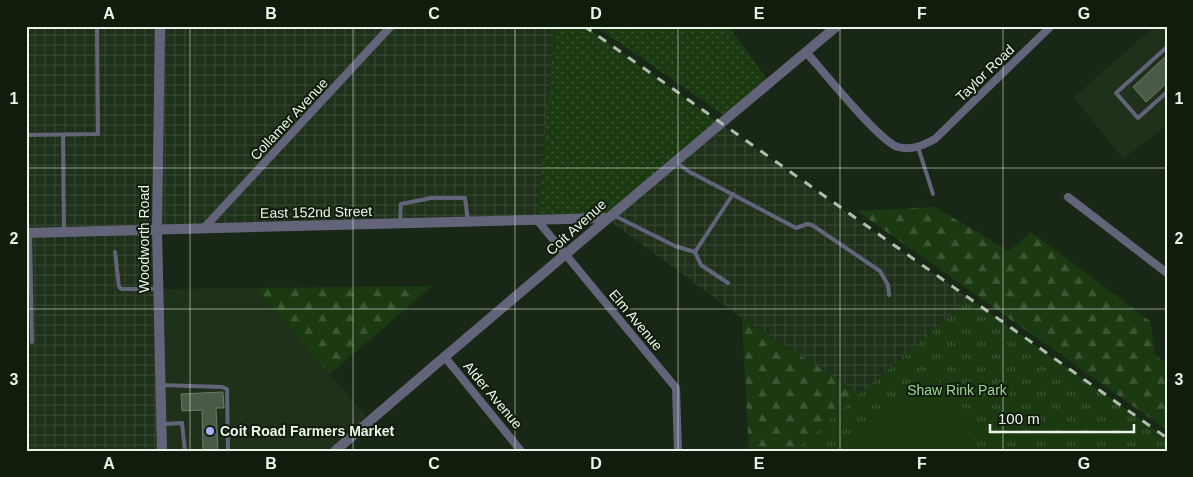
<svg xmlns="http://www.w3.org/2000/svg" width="1193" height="477" font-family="Helvetica,sans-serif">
  <defs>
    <pattern id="industrial-grid" width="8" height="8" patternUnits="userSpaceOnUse" patternTransform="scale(1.25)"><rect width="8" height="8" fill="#1f311a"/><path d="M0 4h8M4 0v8" fill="none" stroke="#354530"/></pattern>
    <pattern id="grass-dots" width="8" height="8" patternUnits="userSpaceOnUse" patternTransform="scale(1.25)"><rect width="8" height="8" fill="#1b3a12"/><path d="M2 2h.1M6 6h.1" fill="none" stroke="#3c5734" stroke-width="1.8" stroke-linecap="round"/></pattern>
    <pattern id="forest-firs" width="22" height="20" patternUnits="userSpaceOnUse" patternTransform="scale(1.25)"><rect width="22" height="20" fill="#1b3a12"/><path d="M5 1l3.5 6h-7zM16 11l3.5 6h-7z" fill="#3c5734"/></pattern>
    <pattern id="park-tufts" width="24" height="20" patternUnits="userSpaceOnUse" patternTransform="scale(1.25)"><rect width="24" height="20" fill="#1b3a12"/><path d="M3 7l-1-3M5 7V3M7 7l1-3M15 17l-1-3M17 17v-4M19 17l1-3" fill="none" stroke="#3c5734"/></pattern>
  </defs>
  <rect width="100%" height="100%" fill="#192716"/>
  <!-- built -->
  <g fill="#1f311a">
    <polygon points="1155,26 1167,26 1167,125 1123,159 1074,97"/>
    <polygon points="255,288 370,420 335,451 162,451 158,289"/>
  </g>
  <!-- industrial -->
  <g fill="url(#industrial-grid)">
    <polygon points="26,26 294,26 300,31 305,26 555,26 537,220 157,229 162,451 26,451"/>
    <polygon points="721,124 968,298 953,313 860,394 742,318 606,218"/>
  </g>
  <!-- grass -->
  <g fill="url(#grass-dots)">
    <polygon points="555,26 584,26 721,124 606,218 537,220"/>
    <polygon points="595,26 728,26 770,83 728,118"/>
  </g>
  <!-- forest -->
  <g fill="url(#forest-firs)">
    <polygon points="935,207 1009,251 1031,232 1150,321 1155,355 1167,364 1167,430 857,211"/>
    <polygon points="432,286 330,374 255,288"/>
    <polygon points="742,318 860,394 794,451 749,451"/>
  </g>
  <!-- park -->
  <polygon fill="url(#park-tufts)" points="968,298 1167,438 1167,451 794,451 953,313"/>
  <!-- garden -->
  <polygon fill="#1b3a12" points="931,374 979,424 948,451 846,451"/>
  <!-- building -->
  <g fill="#4a5a46" stroke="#6c7c68">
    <polygon points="1167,55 1167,83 1146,102 1133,87"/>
    <polygon points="223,392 224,408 216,408 218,451 203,451 202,410 182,411 181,394"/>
  </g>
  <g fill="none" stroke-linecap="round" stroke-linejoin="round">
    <!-- service -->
    <g stroke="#63647a" stroke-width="4">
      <polyline points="1167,47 1116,93 1138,118 1167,92"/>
      <polyline points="26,135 98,134 97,26"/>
      <polyline points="63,135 64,232"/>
      <polyline points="918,147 933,194"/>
      <polyline points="676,162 688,171 796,228 807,224 812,225 880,271 888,285 889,295"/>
      <polyline points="613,215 675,246 695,252 701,265 728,283"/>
      <polyline points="400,221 401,204 431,198 465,198 468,221"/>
      <polyline points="30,234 32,342"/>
      <polyline points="115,252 119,287 122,289 158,289"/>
      <polyline points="695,252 733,194"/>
      <polyline points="161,385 222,387 227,389 228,451"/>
      <polyline points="164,424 182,423 185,451"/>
    </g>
    <!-- minor -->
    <g stroke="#63647a" stroke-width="8">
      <path d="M806 52C823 71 879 141 898 147 911 151 924 145 935 139L1051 26"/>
      <polyline points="1068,197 1167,273"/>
      <polyline points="537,220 676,388 678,451"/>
      <polyline points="204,228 391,26"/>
      <polyline points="444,356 521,451"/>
    </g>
    <!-- tertiary -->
    <g stroke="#63647a" stroke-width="10">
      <polyline points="160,26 157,229 162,451"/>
      <polyline points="26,233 606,218"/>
      <path d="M335 451C501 307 669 167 837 26"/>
    </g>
    <!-- rail -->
    <polyline stroke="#b1bdaf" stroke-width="3" stroke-dasharray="9 9" stroke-linecap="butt" points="584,26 1167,438"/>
  </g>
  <!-- grid -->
  <path fill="none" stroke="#ebf5e9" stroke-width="1" stroke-opacity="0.55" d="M190 26V451M353 26V451M515 26V451M678 26V451M840 26V451M1003 26V451M26 168H1167M26 309H1167"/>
  <!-- markers -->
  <circle fill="#abaffb" stroke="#101d0d" stroke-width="2" cx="210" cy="431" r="5"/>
  <g text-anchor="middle" stroke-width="4" stroke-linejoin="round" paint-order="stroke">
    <!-- street labels -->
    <g font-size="14" fill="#ebf5e9" stroke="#101d0d">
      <text transform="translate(985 73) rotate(-44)" y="5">Taylor Road</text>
      <text transform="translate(289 119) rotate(-47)" y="5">Collamer Avenue</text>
      <text transform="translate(316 212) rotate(-1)" y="5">East 152nd Street</text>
      <text transform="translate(576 227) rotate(-42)" y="5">Coit Avenue</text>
      <text transform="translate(144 239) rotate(-90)" y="5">Woodworth Road</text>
      <text transform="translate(636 320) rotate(50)" y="5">Elm Avenue</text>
      <text transform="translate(493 395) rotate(50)" y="5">Alder Avenue</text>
    </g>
    <!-- park labels -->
    <g font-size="14" fill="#9ed492" stroke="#101d0d">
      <text x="957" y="395">Shaw Rink Park</text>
    </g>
    <!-- poi labels -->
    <g font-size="14" font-weight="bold" fill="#ebf5e9" stroke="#101d0d" text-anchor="start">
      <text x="220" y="436">Coit Road Farmers Market</text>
    </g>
  </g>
  <!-- border -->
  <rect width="1193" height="477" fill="none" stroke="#101d0d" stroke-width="55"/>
  <!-- scale -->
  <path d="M990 424v8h144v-8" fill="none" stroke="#ebf5e9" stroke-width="2.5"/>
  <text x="998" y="424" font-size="15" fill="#ebf5e9" stroke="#101d0d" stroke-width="4" paint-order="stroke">100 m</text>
  <rect x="28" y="28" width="1138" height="422" fill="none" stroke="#ebf5e9" stroke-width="2"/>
  <g font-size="16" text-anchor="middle" font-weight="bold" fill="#ebf5e9">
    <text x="109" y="19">A</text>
    <text x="271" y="19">B</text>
    <text x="434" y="19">C</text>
    <text x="596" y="19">D</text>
    <text x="759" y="19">E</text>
    <text x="922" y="19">F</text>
    <text x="1084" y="19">G</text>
    <text x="14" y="104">1</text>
    <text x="1179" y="104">1</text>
    <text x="14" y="244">2</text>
    <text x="1179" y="244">2</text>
    <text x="14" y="385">3</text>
    <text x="1179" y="385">3</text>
    <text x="109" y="469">A</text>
    <text x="271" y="469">B</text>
    <text x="434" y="469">C</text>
    <text x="596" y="469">D</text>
    <text x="759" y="469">E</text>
    <text x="922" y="469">F</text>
    <text x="1084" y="469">G</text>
  </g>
</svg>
